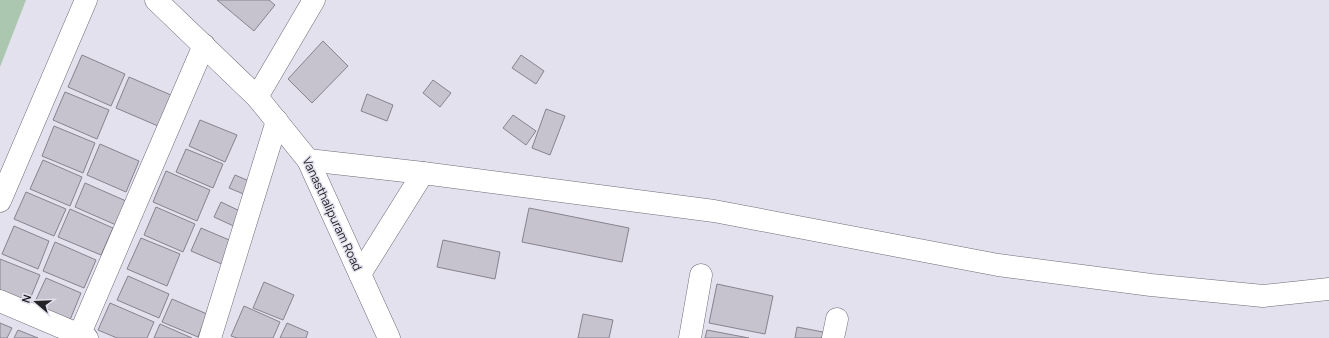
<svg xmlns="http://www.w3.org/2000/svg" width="1329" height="338" font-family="Manrope,sans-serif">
  <rect width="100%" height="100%" fill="#e4e1ee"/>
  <!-- green -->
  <polygon fill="#acc7b0" points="0,0 26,0 0,67"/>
  <!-- building -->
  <g fill="#c6c3cf" stroke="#86838f">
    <polygon points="217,0 269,0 275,5 254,31"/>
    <polygon points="323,41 348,66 312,103 288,79"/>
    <polygon points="82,55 125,74 111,106 68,87"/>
    <polygon points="521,55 544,71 536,84 512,68"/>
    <polygon points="129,77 171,95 158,126 116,108"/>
    <polygon points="433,80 451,93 440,107 423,93"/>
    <polygon points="65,92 109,110 97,139 53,120"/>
    <polygon points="367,94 393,105 387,121 361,111"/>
    <polygon points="546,109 565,116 550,155 532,148"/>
    <polygon points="513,115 536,131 526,145 503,128"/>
    <polygon points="200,120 237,135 225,162 189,146"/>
    <polygon points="54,126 95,143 83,173 42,156"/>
    <polygon points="100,144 139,161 126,192 87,175"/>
    <polygon points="186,149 223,164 213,188 176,172"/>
    <polygon points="43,160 82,177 70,206 30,189"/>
    <polygon points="166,171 210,190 197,221 153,202"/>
    <polygon points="235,175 256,184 251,197 229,188"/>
    <polygon points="85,183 126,201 116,225 75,207"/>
    <polygon points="26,192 66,209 54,236 14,219"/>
    <polygon points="221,202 244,213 238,228 214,217"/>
    <polygon points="156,207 195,224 183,252 144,235"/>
    <polygon points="529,208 629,228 622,262 522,242"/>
    <polygon points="70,209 113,228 101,255 58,237"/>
    <polygon points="14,226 49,241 38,269 2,254"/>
    <polygon points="201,228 234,242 224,265 191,251"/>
    <polygon points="141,238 180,254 167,286 127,269"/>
    <polygon points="443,240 500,252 495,279 437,267"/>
    <polygon points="55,242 96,260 84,288 43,271"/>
    <polygon points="0,259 40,275 28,304 0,292"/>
    <polygon points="128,276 169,294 159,318 117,300"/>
    <polygon points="46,278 81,293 70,320 34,304"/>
    <polygon points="264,282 294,295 283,320 253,308"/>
    <polygon points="717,284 773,296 765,334 709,323"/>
    <polygon points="172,299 207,314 198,337 162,322"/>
    <polygon points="110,303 154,322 147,338 117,338 98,330"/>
    <polygon points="244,306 280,322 273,338 237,338 231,336"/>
    <polygon points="583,314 613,320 609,338 578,338"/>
    <polygon points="0,323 12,328 7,338 0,338"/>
    <polygon points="287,323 308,332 306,338 280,338"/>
    <polygon points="160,324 192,338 154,338"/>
    <polygon points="797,327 823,332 822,338 795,338"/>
    <polygon points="18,330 38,338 14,338"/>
    <polygon points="707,330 749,338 705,338"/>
  </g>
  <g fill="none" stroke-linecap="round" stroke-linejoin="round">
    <!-- street casing -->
    <g stroke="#6e6b76" stroke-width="23">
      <g id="street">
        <polyline points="257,97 314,0"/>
        <polyline points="308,160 423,173 714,211 998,265 1151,285 1263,296 1329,289"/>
        <polyline points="0,201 86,0"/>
        <polyline points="360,274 423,173"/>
        <polyline points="0,301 87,338"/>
        <polyline points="78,338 204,45"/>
        <polyline points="210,338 277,121"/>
        <polyline points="690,338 701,275"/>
        <polyline points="833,338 837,319"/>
      </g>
    </g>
    <!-- secondary casing -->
    <g stroke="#6e6b76" stroke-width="23">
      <polyline id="secondary" points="156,0 257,97 308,160 389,338"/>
    </g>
    <!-- street -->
    <use href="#street" stroke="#fff" stroke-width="22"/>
    <!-- secondary -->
    <use href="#secondary" stroke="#fff" stroke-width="22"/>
  </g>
  <g text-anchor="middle" stroke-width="3" stroke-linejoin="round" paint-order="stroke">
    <!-- street labels -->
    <g font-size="12" fill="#232226" stroke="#e4e1ee">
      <text transform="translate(332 214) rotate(65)" y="4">Vanasthalipuram Road</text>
    </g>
  </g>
  <!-- north arrow -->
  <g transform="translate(36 302) rotate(289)" stroke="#e4e1ee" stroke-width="3" paint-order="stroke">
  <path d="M0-3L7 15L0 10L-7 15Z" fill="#232226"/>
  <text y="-6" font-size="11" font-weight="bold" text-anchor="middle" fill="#232226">N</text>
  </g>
</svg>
